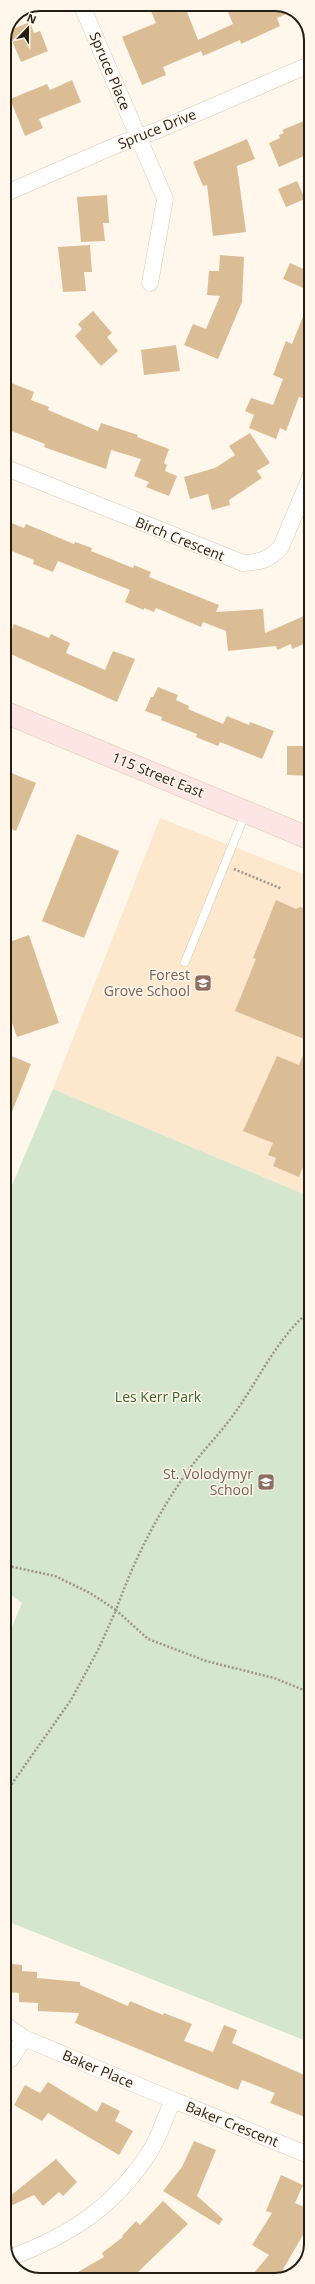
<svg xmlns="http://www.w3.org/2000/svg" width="315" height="2284" font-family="'Open Sans',sans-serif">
  <rect width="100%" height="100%" fill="#fff7ec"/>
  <!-- built -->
  <polygon fill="#fde8ce" points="160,818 311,877 311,1197 53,1089"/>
  <!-- green -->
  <polygon fill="#d4e7ce" points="53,1089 311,1197 311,2043 4,1920 4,1646 22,1603 4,1590 4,1204"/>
  <!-- building -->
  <g fill="#dbbd95">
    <polygon points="148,4 184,4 198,40 233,24 228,12 246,4 279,4 294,11 277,18 280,26 241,44 240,40 203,56 201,51 163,67 166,75 142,85 122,37 156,23"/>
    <polygon points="30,22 34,33 40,31 48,51 21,62 8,31"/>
    <polygon points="72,80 81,102 39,119 43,128 25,136 10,99 47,84 50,90"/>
    <polygon points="311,118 311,153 279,167 269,143 280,138 279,135 284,133 282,130"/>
    <polygon points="247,139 255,159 237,166 246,232 213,236 207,185 203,186 193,162"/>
    <polygon points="297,181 305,199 286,207 278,189"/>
    <polygon points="107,195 109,223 103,223 105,241 81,242 77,197"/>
    <polygon points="90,245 92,272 84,272 86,291 63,292 58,247"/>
    <polygon points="220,255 244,257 242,302 218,359 184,345 193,324 206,329 220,296 207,295 209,271 219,271"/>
    <polygon points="290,263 310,272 303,288 283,279"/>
    <polygon points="310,299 311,365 303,384 308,386 303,398 299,397 286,431 280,428 276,439 249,428 254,415 245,411 251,398 273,405 283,379 273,375 286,341 292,344"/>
    <polygon points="93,311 112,333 107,337 118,351 101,366 75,336 82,329 78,324"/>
    <polygon points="176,345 180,371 144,375 141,350"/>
    <polygon points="4,380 34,392 31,400 49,407 48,410 98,431 101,423 138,435 137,437 169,449 164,463 167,465 165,471 177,476 169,496 146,487 149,482 134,476 141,459 111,450 106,469 44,447 45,444 4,428"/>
    <polygon points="250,433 270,463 257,471 262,478 229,500 230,505 212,510 208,494 190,499 184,477 215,468 235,455 229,446"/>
    <polygon points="4,520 24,528 26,524 74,544 75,542 92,548 91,551 133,568 134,565 151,572 149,577 219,605 216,612 263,609 265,633 311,613 311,641 292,649 291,644 277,650 276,646 228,651 226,631 203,622 201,627 156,608 154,612 144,608 144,610 125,602 130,590 58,561 53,572 33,564 34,560 4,548"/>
    <polygon points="14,624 49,638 51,634 70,643 66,653 105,670 113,651 135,659 117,702 4,651 4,633 10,635"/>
    <polygon points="158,687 178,695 176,700 189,706 188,709 223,724 227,716 249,725 250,722 274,731 262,759 220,742 218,746 196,737 197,734 161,720 162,717 145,711 151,697 153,697"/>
    <polygon points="287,746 311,746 311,776 287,775"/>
    <polygon points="4,770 36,783 16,831 4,826"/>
    <polygon points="77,834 119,851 84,938 42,921"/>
    <polygon points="276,900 296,909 300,907 311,911 311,1147 299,1177 273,1166 276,1158 268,1155 273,1143 243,1131 277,1056 299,1065 309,1041 235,1011 256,959 253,958"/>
    <polygon points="29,935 59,1023 17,1037 4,1000 4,944"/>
    <polygon points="4,1053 31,1064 5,1129 4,1129"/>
    <polygon points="4,1963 22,1965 22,1971 37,1972 37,1978 80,1982 80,1985 128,2006 130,2001 163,2015 164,2013 192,2024 184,2041 213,2052 224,2025 237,2030 232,2043 311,2078 311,2109 307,2118 270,2103 275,2093 242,2080 238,2090 75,2023 79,2013 38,2011 38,2003 19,2002 19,1993 4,1992"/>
    <polygon points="48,2082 97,2112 102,2102 120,2111 115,2121 133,2131 119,2155 48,2113 42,2121 14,2105 25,2085 40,2093"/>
    <polygon points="194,2141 216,2150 197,2196 223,2219 219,2225 163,2191 182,2167"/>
    <polygon points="56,2159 77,2182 63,2196 59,2192 43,2206 34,2195 4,2209 4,2201"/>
    <polygon points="281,2175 303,2185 295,2203 311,2210 311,2230 307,2228 277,2280 248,2280 269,2255 252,2245 272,2213 266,2211"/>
    <polygon points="163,2201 188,2224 138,2272 144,2280 64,2280 104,2257 102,2253 123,2237 122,2236 136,2221 140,2225"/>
  </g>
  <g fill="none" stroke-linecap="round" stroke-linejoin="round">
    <!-- lane casing -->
    <g stroke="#dbc7ad" stroke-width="9">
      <polyline id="lane" points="185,962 246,812"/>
    </g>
    <!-- street casing -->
    <g stroke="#dbc7ad" stroke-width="17">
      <g id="street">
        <polyline points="81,4 165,199 150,283"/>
        <polyline points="4,194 119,144 156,131 311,64"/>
        <path d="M4 467 243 563C261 562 269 560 281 547L311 475"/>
        <polyline points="4,2024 24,2038 173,2100"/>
        <polyline points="4,2061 11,2059 24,2038"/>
        <path d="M9 2258C69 2236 113 2208 149 2153 159 2138 165 2117 173 2100L311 2156"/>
      </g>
    </g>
    <!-- secondary casing -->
    <g stroke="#dbc7ad" stroke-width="23">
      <polyline id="secondary" points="4,712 311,839"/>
    </g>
    <!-- path -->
    <g stroke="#9c9489" stroke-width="2.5" stroke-dasharray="2 2" stroke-linecap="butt">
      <polyline points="234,869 282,889"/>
      <path d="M311 1310C277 1337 259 1380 234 1414 220 1434 202 1451 188 1471 157 1514 134 1560 116 1610L148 1639 206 1661 274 1678 311 1693"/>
      <polyline points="4,1565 55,1576 90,1593 116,1610 99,1648 71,1700 4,1795"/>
    </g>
    <!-- lane -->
    <use href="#lane" stroke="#fff" stroke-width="8"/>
    <!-- street -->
    <use href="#street" stroke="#fff" stroke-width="16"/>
    <!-- secondary -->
    <use href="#secondary" stroke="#fde5e3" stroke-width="22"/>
  </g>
  <!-- icons -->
  <defs>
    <g id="school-square" transform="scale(0.9)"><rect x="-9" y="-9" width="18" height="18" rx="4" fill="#8d6e63" stroke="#fff7ec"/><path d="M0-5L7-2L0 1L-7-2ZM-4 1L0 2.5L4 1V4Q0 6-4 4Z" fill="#fff"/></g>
  </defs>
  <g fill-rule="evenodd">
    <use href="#school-square" x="203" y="983"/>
    <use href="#school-square" x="266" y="1482"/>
  </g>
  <g text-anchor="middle" stroke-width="3" stroke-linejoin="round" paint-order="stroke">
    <!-- street labels -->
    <g font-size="14" fill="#251e14" stroke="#fff7ec">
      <text transform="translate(110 71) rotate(67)" y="5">Spruce Place</text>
      <text transform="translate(157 129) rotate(-22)" y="5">Spruce Drive</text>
      <text transform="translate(180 539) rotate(22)" y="5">Birch Crescent</text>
      <text transform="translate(158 775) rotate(22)" y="5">115 Street East</text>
      <text transform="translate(98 2069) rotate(23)" y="5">Baker Place</text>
      <text transform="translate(232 2124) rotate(22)" y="5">Baker Crescent</text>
    </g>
    <!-- education labels -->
    <g font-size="14" fill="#785e54" stroke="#fff7ec" text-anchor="end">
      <text x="190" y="980">Forest<tspan x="190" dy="16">Grove School</tspan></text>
      <text x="253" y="1479">St. Volodymyr<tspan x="253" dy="16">School</tspan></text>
    </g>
    <!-- park labels -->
    <g font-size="14" fill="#3a622d" stroke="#fff7ec">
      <text x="158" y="1402">Les Kerr Park</text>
    </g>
  </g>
  <!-- crop -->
  <path d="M0 0H315V2284H0ZM40 11H275A29 29 0 0 1 304 40V2244A29 29 0 0 1 275 2273H40A29 29 0 0 1 11 2244V40A29 29 0 0 1 40 11Z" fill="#fff7ec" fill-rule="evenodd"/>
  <path fill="none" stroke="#251e14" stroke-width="2" d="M40 11H275A29 29 0 0 1 304 40V2244A29 29 0 0 1 275 2273H40A29 29 0 0 1 11 2244V40A29 29 0 0 1 40 11Z"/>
  <!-- north arrow -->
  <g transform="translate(28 28) rotate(22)" stroke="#fff7ec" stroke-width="3" paint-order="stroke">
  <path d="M0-3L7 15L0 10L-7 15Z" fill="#251e14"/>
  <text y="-6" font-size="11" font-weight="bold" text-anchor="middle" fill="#251e14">N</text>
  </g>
</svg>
